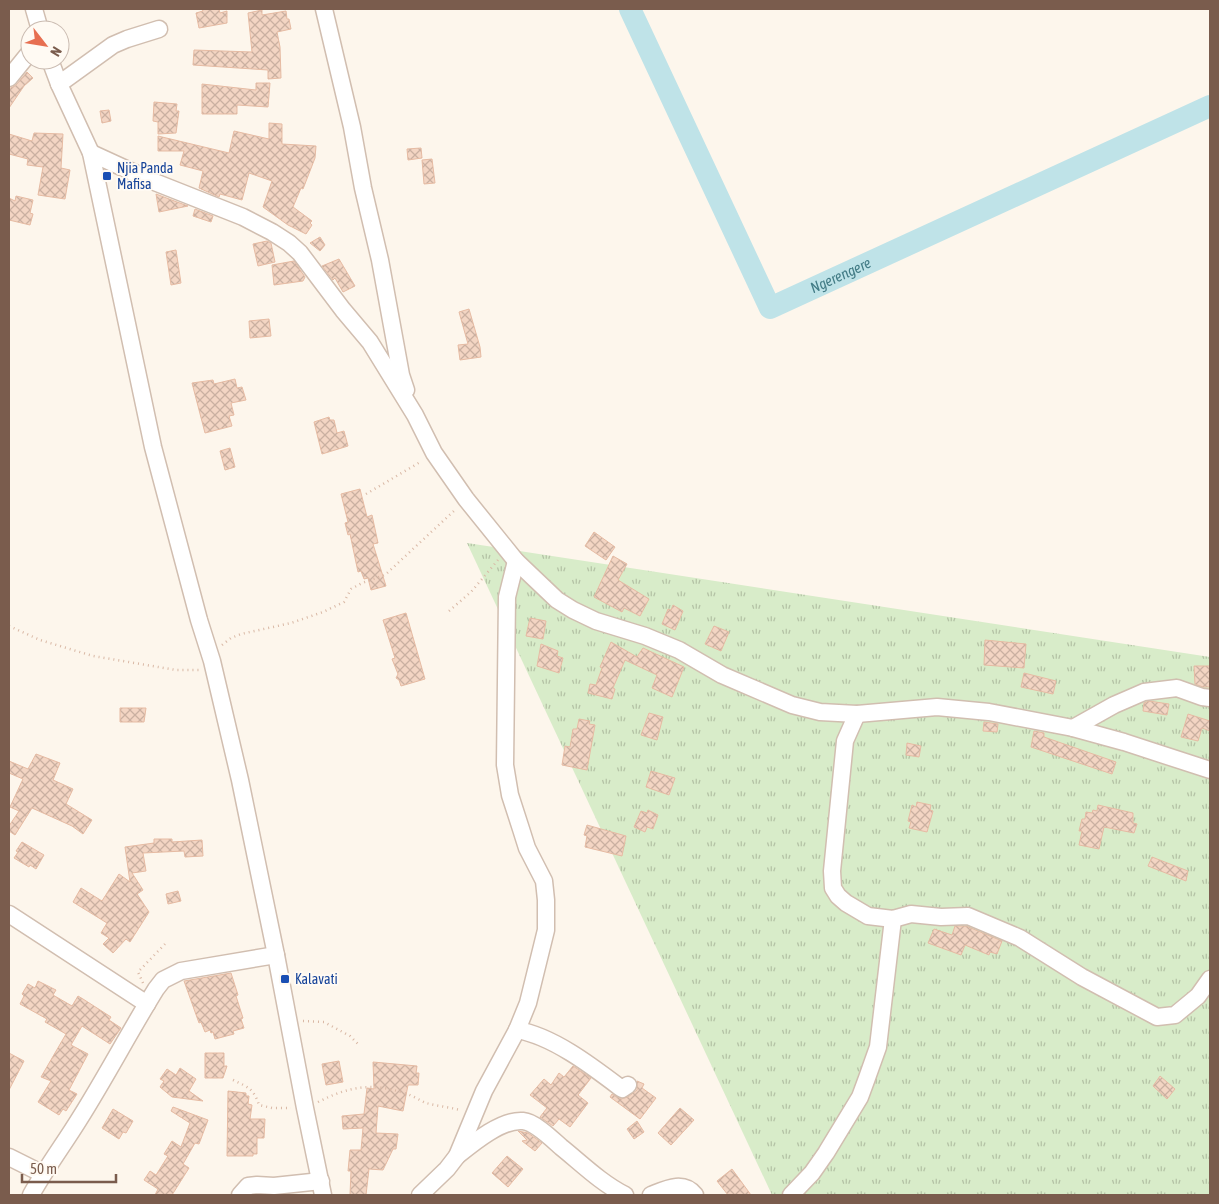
<svg xmlns="http://www.w3.org/2000/svg" width="1219" height="1204" font-family="'Asap Condensed',sans-serif">
  <defs>
    <pattern id="grass-tufts" width="24" height="20" patternUnits="userSpaceOnUse" patternTransform="scale(1.25)"><rect width="24" height="20" fill="#d8ecc9"/><path d="M3 7l-1-3M5 7V3M7 7l1-3M15 17l-1-3M17 17v-4M19 17l1-3" fill="none" stroke="#b4c2a5"/></pattern>
    <pattern id="building-cross-hatch" width="8" height="8" patternUnits="userSpaceOnUse" patternTransform="scale(1.25)"><rect width="8" height="8" fill="#f3d5c3"/><path d="M0 0l8 8M0 8l8-8" fill="none" stroke="#cab0a1"/></pattern>
  </defs>
  <rect width="100%" height="100%" fill="#fdf6ec"/>
  <!-- grass -->
  <polygon fill="url(#grass-tufts)" points="467,543 1210,657 1210,1195 772,1195"/>
  <g fill="none" stroke-linecap="round" stroke-linejoin="round">
    <!-- river -->
    <path stroke="#bfe3e8" stroke-width="22" id="s1" d="M630 9 770 308 1210 106"/>
  </g>
  <!-- building -->
  <g fill="url(#building-cross-hatch)" stroke="#e6bba3">
    <polygon points="202,9 219,9 220,13 227,11 227,23 199,28 196,13 203,11"/>
    <polygon points="262,10 262,15 286,11 287,19 289,19 291,29 277,32 280,47 281,78 268,79 268,70 193,65 194,50 252,52 248,13"/>
    <polygon points="27,72 33,78 24,86 9,108 9,89 16,85"/>
    <polygon points="256,83 270,83 268,107 237,105 237,114 202,114 202,84 256,90"/>
    <polygon points="154,102 177,104 176,111 179,111 176,133 158,134 158,122 153,121"/>
    <polygon points="109,110 111,121 102,123 100,111"/>
    <polygon points="269,123 282,124 282,144 316,146 315,158 303,189 301,188 293,207 312,221 310,223 312,225 306,234 288,225 263,207 272,181 249,173 242,200 220,194 219,197 199,188 203,171 180,165 184,151 158,151 158,136 229,153 234,131 269,139"/>
    <polygon points="34,133 63,134 61,168 70,170 65,199 38,195 43,167 27,165 28,159 9,154 9,134 32,141"/>
    <polygon points="421,148 422,158 408,160 407,149"/>
    <polygon points="432,159 435,183 424,184 422,160"/>
    <polygon points="156,194 177,202 188,206 159,212"/>
    <polygon points="16,196 33,200 30,213 33,214 30,225 9,220 9,198 15,201"/>
    <polygon points="195,209 213,216 211,222 193,216"/>
    <polygon points="320,237 325,245 320,251 310,243"/>
    <polygon points="267,241 271,243 275,262 258,266 253,244"/>
    <polygon points="176,250 181,283 171,285 166,252"/>
    <polygon points="339,259 355,286 343,292 335,278 333,280 322,266"/>
    <polygon points="294,261 305,277 303,281 274,285 272,265"/>
    <polygon points="469,309 480,347 481,357 460,360 458,345 468,344 459,312"/>
    <polygon points="269,319 271,336 250,338 249,321"/>
    <polygon points="235,379 237,388 242,387 246,400 231,403 234,415 229,416 232,426 205,433 192,383 213,380 214,384"/>
    <polygon points="329,417 330,420 334,420 337,433 344,431 348,446 322,454 314,422"/>
    <polygon points="230,448 235,467 225,470 220,451"/>
    <polygon points="360,489 367,517 372,515 378,543 373,544 386,586 371,590 368,578 364,579 361,571 358,572 350,534 348,535 345,523 348,522 341,494"/>
    <polygon points="594,532 615,547 606,560 585,546"/>
    <polygon points="613,556 627,564 618,580 649,599 640,616 624,608 622,612 594,597"/>
    <polygon points="673,605 683,611 675,630 662,624 668,609 671,610"/>
    <polygon points="406,613 425,679 401,686 399,680 396,678 398,674 392,659 395,658 383,620"/>
    <polygon points="530,618 546,621 543,639 526,636"/>
    <polygon points="714,626 729,632 721,651 705,644"/>
    <polygon points="985,640 1026,644 1024,668 984,665"/>
    <polygon points="611,642 637,657 643,648 684,667 672,697 652,688 657,675 625,660 613,688 615,689 612,699 588,693 590,684 596,685 602,668 600,667"/>
    <polygon points="541,644 558,651 557,656 563,658 559,673 537,666"/>
    <polygon points="1194,666 1210,666 1210,687 1203,687 1195,684"/>
    <polygon points="1024,673 1056,681 1053,694 1021,687"/>
    <polygon points="1149,701 1169,704 1167,715 1143,711 1144,703"/>
    <polygon points="120,708 146,708 144,722 120,722"/>
    <polygon points="649,713 663,717 657,740 641,735"/>
    <polygon points="1188,714 1210,721 1210,731 1202,728 1198,741 1181,737"/>
    <polygon points="579,719 590,721 589,724 595,725 587,770 562,765 565,746 570,747 573,729 577,729"/>
    <polygon points="984,722 998,724 997,732 983,731"/>
    <polygon points="1034,731 1044,733 1044,737 1116,762 1112,774 1031,747"/>
    <polygon points="907,743 921,746 919,757 906,755"/>
    <polygon points="36,754 60,763 53,780 73,789 66,804 92,820 83,834 72,826 32,808 15,835 9,831 9,826 19,811 10,807 23,779 9,773 9,761 28,769"/>
    <polygon points="651,771 675,778 669,795 646,787"/>
    <polygon points="917,802 931,805 930,810 933,811 927,832 909,828 911,822 908,821 912,805 916,807"/>
    <polygon points="1098,805 1133,813 1133,823 1137,824 1134,833 1104,827 1099,849 1079,845 1082,831 1079,831 1082,819 1085,819 1086,812 1092,813 1093,810 1097,811"/>
    <polygon points="648,810 658,815 653,829 647,827 645,832 634,827 641,811 647,813"/>
    <polygon points="587,825 626,836 622,856 585,847 587,836 584,835"/>
    <polygon points="154,839 172,839 172,842 202,840 203,856 185,857 184,851 143,853 146,871 132,873 143,890 137,894 149,912 130,942 126,939 113,953 103,944 109,938 101,933 107,923 73,902 81,888 102,901 119,874 130,882 125,847 154,843"/>
    <polygon points="22,842 44,855 36,869 30,865 29,867 14,858 18,852 16,851"/>
    <polygon points="1152,857 1188,871 1186,881 1148,866"/>
    <polygon points="178,891 181,901 168,904 166,894"/>
    <polygon points="955,926 966,926 1002,941 997,954 990,952 989,955 965,945 961,955 928,943 934,929 952,935"/>
    <polygon points="231,973 238,995 236,996 243,1018 241,1019 244,1028 233,1031 234,1034 215,1039 213,1032 211,1033 210,1030 205,1032 201,1022 199,1023 184,981"/>
    <polygon points="38,981 56,990 53,995 72,1006 78,996 83,999 111,1017 109,1020 121,1028 110,1044 82,1026 71,1045 88,1054 69,1090 77,1094 66,1111 63,1109 59,1115 38,1102 51,1081 41,1077 66,1034 45,1022 47,1019 20,1004 24,996 22,994 28,984 35,988"/>
    <polygon points="9,1053 24,1061 9,1090"/>
    <polygon points="205,1053 224,1053 224,1066 227,1066 223,1078 205,1078"/>
    <polygon points="339,1061 343,1082 326,1085 322,1064"/>
    <polygon points="373,1062 417,1066 416,1073 419,1073 418,1085 408,1085 403,1111 378,1106 376,1133 398,1134 396,1149 393,1149 383,1170 369,1169 366,1195 350,1195 351,1171 348,1171 350,1150 361,1150 363,1128 343,1129 342,1116 364,1114 367,1088 374,1089"/>
    <polygon points="573,1066 591,1078 578,1095 588,1103 570,1127 559,1119 553,1126 540,1117 547,1108 530,1095 544,1079 551,1085 559,1073 564,1077"/>
    <polygon points="180,1068 196,1079 189,1091 203,1101 172,1097 160,1087 164,1081 160,1079 167,1069 176,1075"/>
    <polygon points="1160,1076 1175,1089 1167,1099 1153,1086"/>
    <polygon points="637,1081 644,1084 642,1088 656,1098 640,1119 610,1097 612,1094 621,1099 628,1097 637,1090"/>
    <polygon points="228,1091 246,1093 246,1096 249,1096 248,1104 252,1105 250,1119 265,1119 264,1138 257,1138 257,1154 253,1154 253,1156 227,1156"/>
    <polygon points="173,1107 208,1120 199,1144 195,1143 183,1164 189,1168 172,1195 155,1195 158,1189 144,1180 150,1171 156,1175 168,1156 164,1154 172,1141 181,1147 190,1123 171,1111"/>
    <polygon points="680,1108 694,1120 671,1145 658,1133"/>
    <polygon points="113,1109 133,1121 126,1133 123,1132 119,1139 102,1128"/>
    <polygon points="637,1121 644,1132 634,1139 627,1129"/>
    <polygon points="518,1131 528,1133 542,1143 535,1151 522,1141 527,1140"/>
    <polygon points="507,1156 523,1169 508,1187 492,1173"/>
    <polygon points="732,1169 751,1195 728,1195 717,1181"/>
  </g>
  <g fill="none" stroke-linecap="round" stroke-linejoin="round">
    <!-- minor casing -->
    <g stroke="#d1beb0" stroke-width="19">
      <g id="minor">
        <polyline points="34,9 40,30"/>
        <polyline points="324,9 352,127 363,188 380,260 401,375 406,390"/>
        <polyline points="50,60 59,84 91,153 153,447 199,620 212,661 240,780 276,955 305,1108 323,1195"/>
        <polyline points="9,78 30,52"/>
        <polyline points="59,84 113,45 127,39 159,29"/>
        <polyline points="91,153 152,181 243,217 272,232 289,243 300,253 343,310 370,342 415,415 434,453 466,499 516,561 557,600 573,610 596,621 645,636 679,650 722,675 792,705 820,712 857,714 937,707 989,712 1073,728 1124,742 1210,770"/>
        <polyline points="857,714 845,741 832,871 833,888 838,896 846,903 868,916 893,919 911,914 941,917 968,916 1020,938 1082,977 1157,1017 1175,1015 1198,996 1210,979"/>
        <polyline points="1073,728 1114,705 1144,692 1177,688 1202,697 1210,698"/>
        <polyline points="9,914 147,1004"/>
        <path d="M517 1030C553 1036 593 1067 622 1089L628 1085"/>
        <path d="M457 1156C473 1143 502 1119 523 1121 535 1122 552 1139 561 1147 581 1163 601 1183 625 1195"/>
        <polyline points="9,1157 43,1174"/>
        <path d="M31 1195C46 1168 64 1144 80 1118 107 1075 130 1031 156 989L163 980 181 971 276 955"/>
        <polyline points="240,1195 248,1186 257,1185 274,1186 321,1181"/>
        <polyline points="420,1195 447,1169 457,1156 484,1091 517,1030 528,1003 546,930 546,900 544,881 527,848 521,829 510,795 505,765 507,597 516,561"/>
        <path d="M651 1195C666 1189 683 1180 695 1195"/>
        <polyline points="791,1195 812,1173 826,1153 860,1097 867,1078 878,1047 893,919"/>
      </g>
    </g>
    <!-- path -->
    <g stroke="#d9b8a5" stroke-width="2.5" stroke-dasharray="1 4" stroke-linecap="butt">
      <polyline points="366,494 422,461"/>
      <polyline points="449,611 471,592 498,560"/>
      <polyline points="9,626 40,640 93,656 176,670 201,670"/>
      <polyline points="222,645 231,638 241,634 291,623 323,612 344,602 351,589 362,583 385,575 456,509"/>
      <polyline points="143,983 138,972 165,944"/>
      <polyline points="303,1021 324,1022 350,1036 360,1046"/>
      <path d="M233 1080C248 1087 254 1089 259 1105L272 1108H291"/>
      <path d="M318 1102C348 1087 371 1082 404 1093 412 1095 419 1100 426 1103 437 1106 449 1107 460 1110"/>
    </g>
    <!-- minor -->
    <use href="#minor" stroke="#fff" stroke-width="16"/>
  </g>
  <!-- markers -->
  <g fill="#1a4fb4" stroke="#fffaf3" stroke-width="2">
    <rect x="102" y="171" width="10" height="10" rx="2.5"/>
    <rect x="280" y="974" width="10" height="10" rx="2.5"/>
  </g>
  <g text-anchor="middle" stroke-width="4" stroke-linejoin="round" paint-order="stroke">
    <!-- transit labels -->
    <g font-size="14" fill="#164399" stroke="#fffaf3" text-anchor="start">
      <text x="117" y="173">Njia Panda<tspan x="117" dy="16">Mafisa</tspan></text>
      <text x="295" y="984">Kalavati</text>
    </g>
    <!-- water labels -->
    <g font-size="15" font-style="italic" fill="#437c86" stroke="#fffaf3">
      <text dy="5" stroke="none"><textPath href="#s1" startOffset="408">Ngerengere</textPath></text>
    </g>
  </g>
  <!-- border -->
  <rect width="1219" height="1204" fill="none" stroke="#7a5c4d" stroke-width="20"/>
  <!-- north arrow -->
  <g transform="translate(45 45) rotate(121)"><circle r="24" fill="#fffaf3" stroke="#cabbb1"/>
  <path d="M0-4L9 19L0 12L-9 19Z" fill="#e76f51"/>
  <text y="-8" font-size="14" font-weight="bold" text-anchor="middle" fill="#7a5c4d">N</text>
  </g>
  <!-- scale -->
  <path d="M22 1174v8h94v-8" fill="none" stroke="#7a5c4d" stroke-width="2.5"/>
  <text x="30" y="1174" font-size="15" fill="#7a5c4d" stroke="#fffaf3" stroke-width="4" paint-order="stroke">50 m</text>
</svg>
